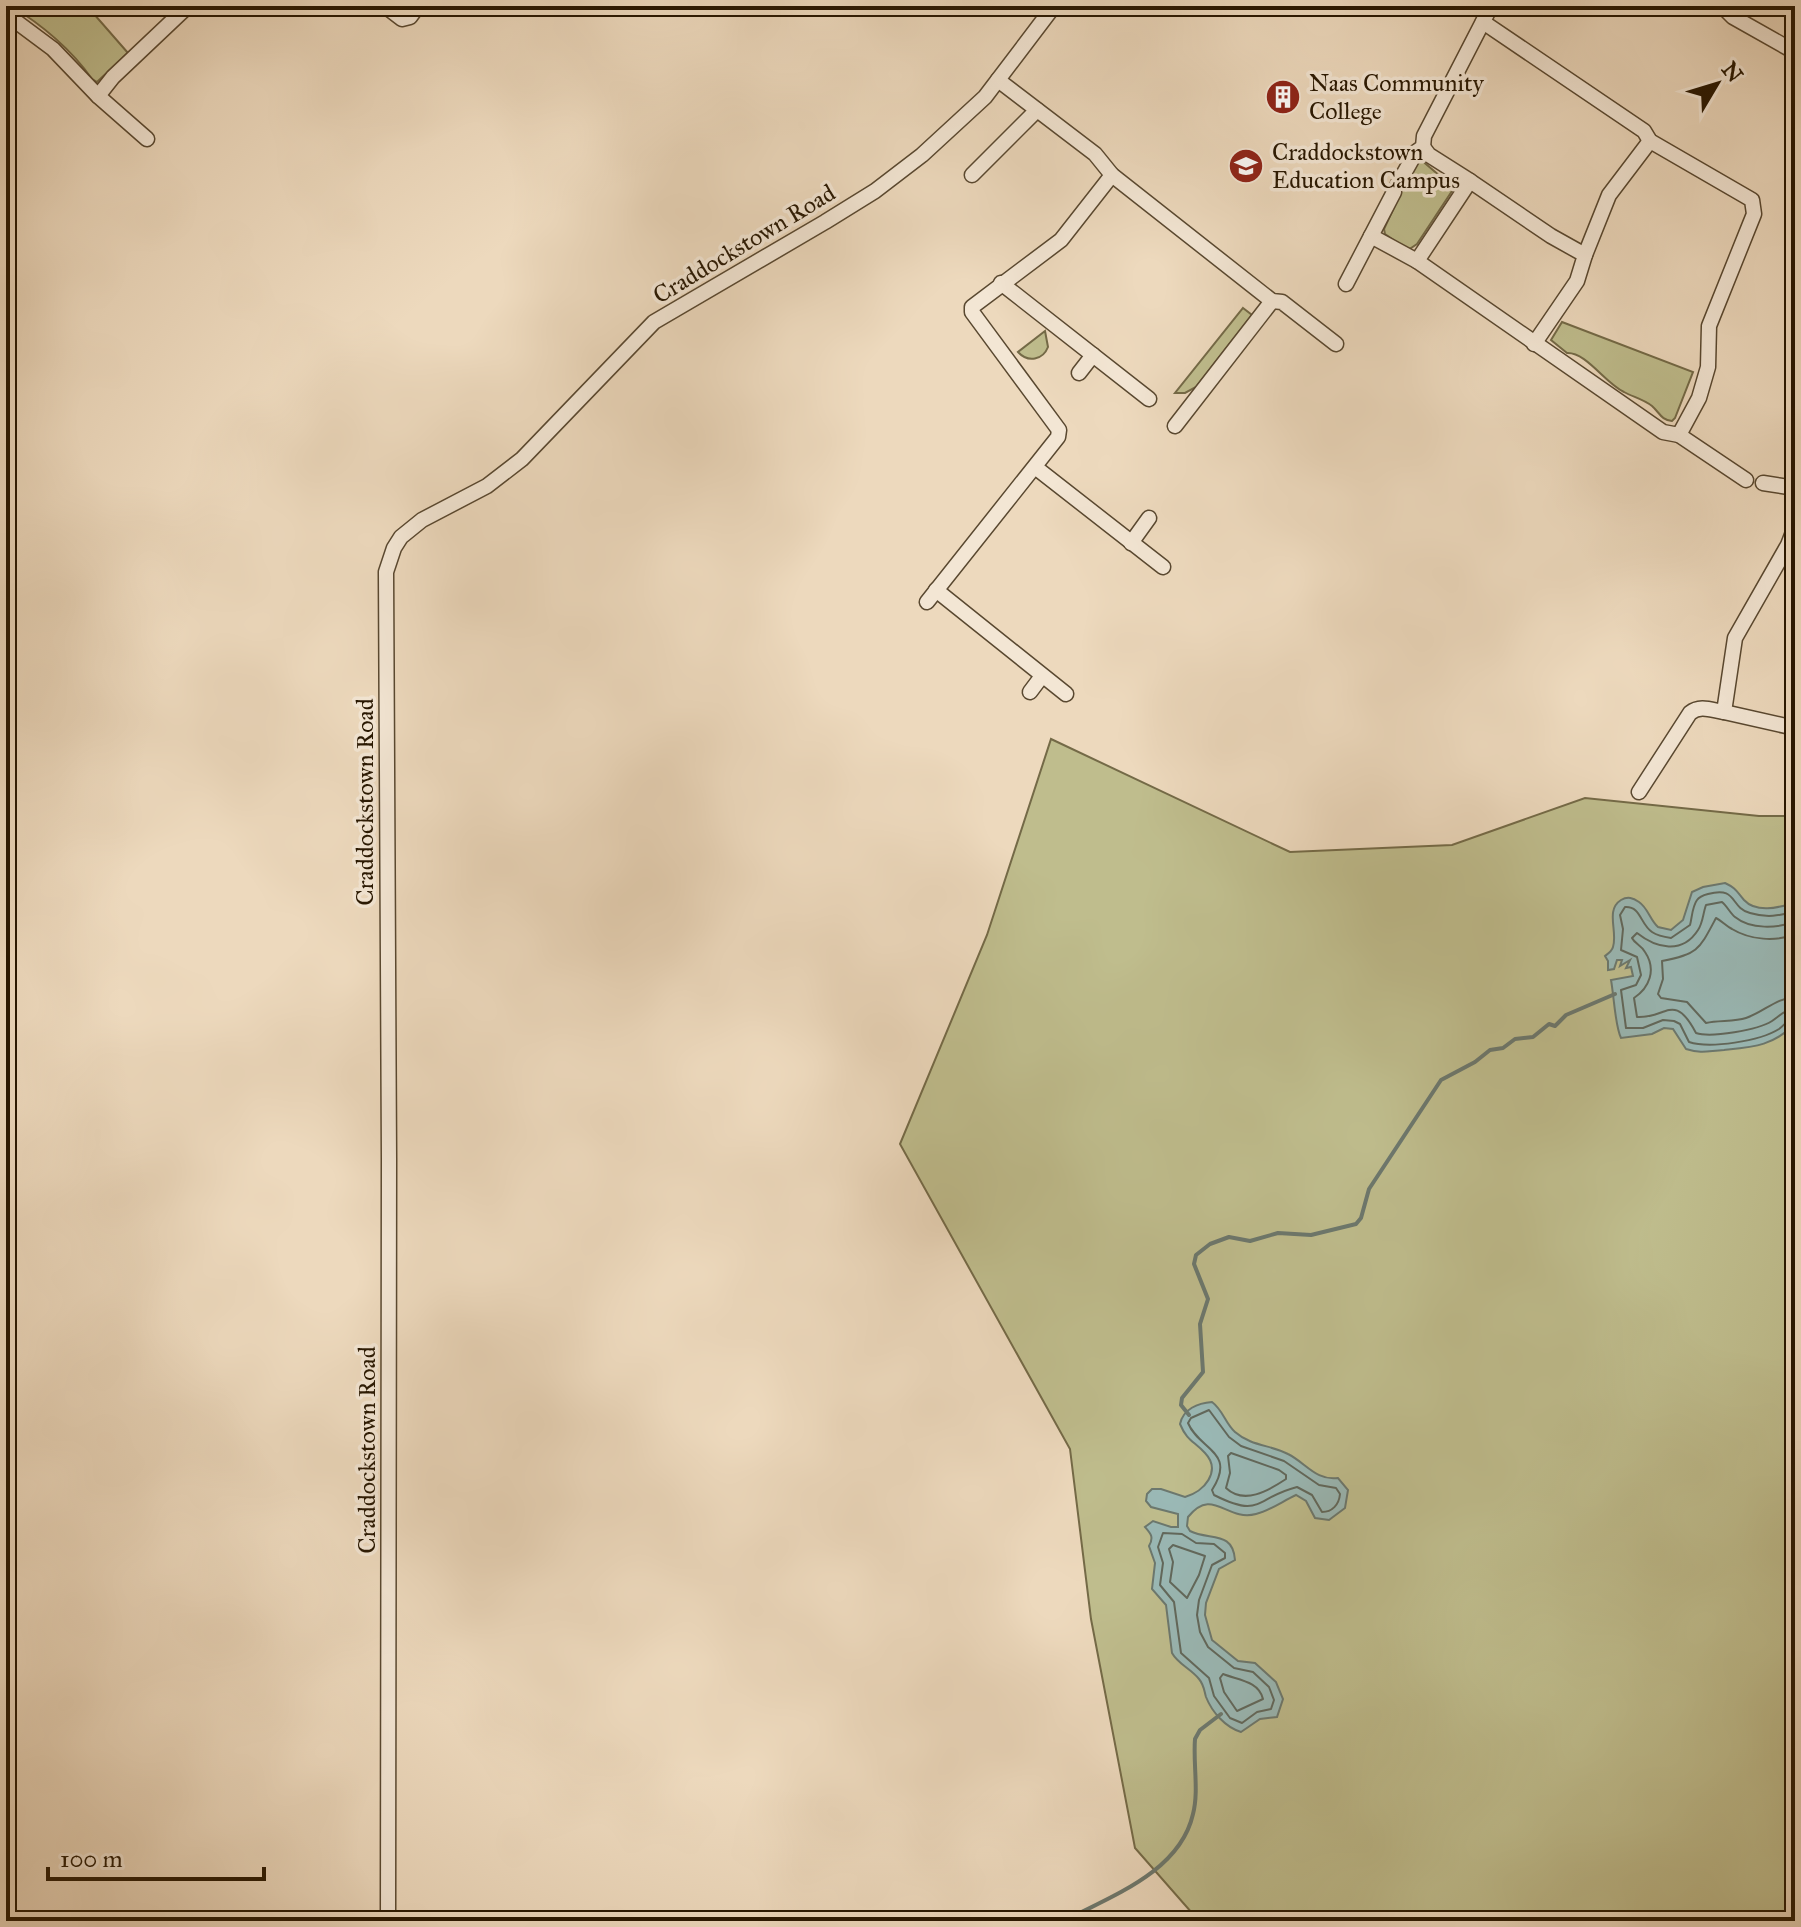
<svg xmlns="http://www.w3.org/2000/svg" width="1801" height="1927" font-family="'IM FELL Great Primer',serif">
  <rect width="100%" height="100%" fill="#edd9bd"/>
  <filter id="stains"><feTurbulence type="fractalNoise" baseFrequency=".0025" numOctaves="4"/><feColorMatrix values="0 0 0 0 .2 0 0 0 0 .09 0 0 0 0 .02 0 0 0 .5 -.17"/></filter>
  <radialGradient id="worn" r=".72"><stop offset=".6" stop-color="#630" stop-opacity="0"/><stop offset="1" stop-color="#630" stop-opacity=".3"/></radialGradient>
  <!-- green -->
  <g fill="#bfbd8d" stroke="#746a47" stroke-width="2">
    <path d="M11 6H87L128 53 97 82 92 79C72 50 41 24 11 6Z"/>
    <polygon points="1420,159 1454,188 1417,244 1408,250 1385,234 1384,229 1402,190"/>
    <polygon points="1243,308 1252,315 1196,387 1185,393 1175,393"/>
    <path d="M1562 322 1693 372 1675 418 1672 421C1661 420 1660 413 1652 406 1643 399 1633 397 1624 392 1605 383 1586 352 1567 353L1551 340Z"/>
    <path d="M1045 331 1048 347C1043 360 1028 363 1018 352Z"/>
    <polygon points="1051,739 1290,852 1452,845 1585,798 1759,816 1795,816 1795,1921 1199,1921 1135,1848 1091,1619 1070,1449 900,1144 987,935"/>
  </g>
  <!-- water -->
  <g fill="#9ab9b6" stroke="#6c786e" stroke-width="2">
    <path d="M1725 883C1736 888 1737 892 1744 900 1757 914 1780 907 1795 903V1024C1773 1046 1753 1047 1724 1050 1707 1051 1703 1054 1686 1049L1673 1029 1664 1028 1652 1034 1621 1038C1615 1026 1614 996 1611 980L1633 976 1631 967 1626 968 1630 960 1620 966 1622 960H1617L1614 969 1608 970V961L1605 956C1609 953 1612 951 1613 947 1618 932 1605 910 1621 900 1628 896 1633 898 1639 902 1648 908 1650 920 1658 927L1671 930 1683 920 1692 892 1703 887Z"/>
    <path d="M1212 1402C1223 1410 1225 1423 1235 1432 1251 1446 1271 1445 1288 1454 1306 1463 1316 1481 1338 1478L1348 1490 1345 1508 1329 1520 1315 1518 1306 1501 1296 1495C1283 1501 1269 1511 1256 1514 1226 1522 1213 1486 1188 1517L1187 1526 1190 1531C1209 1541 1233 1530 1235 1560L1219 1569 1206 1603 1205 1615 1212 1640 1238 1661 1255 1663 1276 1682 1283 1699 1277 1717 1260 1719 1241 1732C1225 1727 1212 1712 1206 1697 1204 1690 1204 1685 1199 1679 1191 1669 1178 1664 1172 1653L1166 1605 1152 1589 1155 1563 1149 1546C1154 1537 1151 1534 1145 1527L1153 1521 1171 1527H1178V1514L1151 1507 1146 1501 1147 1494 1152 1489H1161L1185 1497C1204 1492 1222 1471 1205 1453 1194 1441 1187 1441 1180 1424 1183 1409 1198 1403 1212 1402Z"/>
  </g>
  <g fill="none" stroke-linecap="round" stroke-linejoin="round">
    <!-- shore -->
    <g stroke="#61685c" stroke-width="2">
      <path d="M1795 911C1779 916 1767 918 1750 913 1729 907 1738 886 1708 894 1704 895 1699 897 1697 900 1692 907 1692 918 1690 925L1671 938C1664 937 1658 936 1652 932 1640 924 1641 906 1625 907L1620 915 1623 929 1621 950 1637 957 1641 975 1636 985 1621 990 1626 1028H1643L1663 1020 1674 1021 1680 1024 1689 1042C1710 1049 1760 1041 1779 1029 1786 1024 1786 1020 1795 1019"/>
      <path d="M1795 922C1777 928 1751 930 1735 917 1730 913 1727 906 1722 902L1706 905C1703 913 1703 923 1698 930 1682 955 1656 948 1637 933L1632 938C1635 944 1641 945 1645 952 1657 970 1649 988 1634 998L1637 1017C1666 1019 1674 991 1696 1033 1711 1038 1758 1030 1772 1021 1781 1015 1784 1010 1795 1009"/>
      <path d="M1795 934C1776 942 1750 940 1732 929 1726 926 1722 921 1716 918 1699 950 1698 954 1662 961L1663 979 1658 994 1661 998 1687 1002 1706 1023C1719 1020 1734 1022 1746 1018 1764 1012 1776 998 1795 997"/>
      <path d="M1209 1410 1229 1437 1241 1446 1284 1461 1319 1485 1336 1488 1340 1494C1339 1505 1332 1512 1322 1512L1312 1495 1297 1487C1254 1498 1262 1519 1214 1495L1212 1490C1237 1451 1199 1450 1188 1423L1191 1418Z"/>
      <path d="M1231 1453 1279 1470 1286 1475V1479C1268 1491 1244 1505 1226 1488L1230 1473 1228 1456Z"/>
      <polygon points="1163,1533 1182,1534 1196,1543 1214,1544 1225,1553 1225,1558 1212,1565 1199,1600 1197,1615 1200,1632 1208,1647 1234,1668 1253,1672 1269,1687 1274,1700 1271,1709 1257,1712 1242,1723 1230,1718 1214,1696 1209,1678 1181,1653 1174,1602 1160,1585 1163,1563 1158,1547"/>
      <polygon points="1173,1545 1205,1556 1199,1575 1187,1598 1170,1582 1173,1562 1169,1549"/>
      <path d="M1223 1674C1238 1680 1259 1681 1263 1699L1237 1711 1224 1692 1220 1678Z"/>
    </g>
    <!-- stream -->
    <g stroke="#6c786e" stroke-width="4">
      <polyline points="1189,1415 1181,1405 1182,1398 1203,1372 1200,1324 1208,1299 1194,1264 1196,1255 1210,1244 1229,1237 1250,1241 1278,1233 1311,1235 1356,1224 1361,1218 1369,1189 1441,1080 1475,1062 1490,1050 1503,1048 1515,1039 1533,1037 1549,1024 1555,1026 1566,1015 1615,994"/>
      <path d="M1064 1921C1111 1896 1180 1872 1193 1814 1199 1791 1193 1764 1195 1739L1200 1730 1221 1714"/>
    </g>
    <!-- street casing -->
    <g stroke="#594830" stroke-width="17">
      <g id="street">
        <polyline points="385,6 402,19 410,17 418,6"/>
        <polyline points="1722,6 1733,17 1795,52"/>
        <polyline points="6,14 53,49 98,96 147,139"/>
        <polyline points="998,80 1095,154 1112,175 1272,301 1282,302 1336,344"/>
        <polyline points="98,96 113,77 188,6"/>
        <polyline points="1423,147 1429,155 1470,181 1417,261 1663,432 1679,435 1699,398 1708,367 1709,326 1754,214 1752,200 1650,141 1644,131 1483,22"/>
        <polyline points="972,175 1037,110"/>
        <polyline points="1470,181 1551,236 1585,255 1577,281 1534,344"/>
        <polyline points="1398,184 1416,152 1423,147 1424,136 1491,6"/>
        <polyline points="1371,236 1417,261"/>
        <polyline points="1585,255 1609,195 1650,141"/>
        <polyline points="1001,283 1149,399"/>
        <polyline points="1346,284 1394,192"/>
        <polyline points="1079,373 1093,355"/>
        <polyline points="1175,426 1272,301"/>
        <polyline points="1679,435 1746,480"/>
        <polyline points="1035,467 1163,567"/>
        <polyline points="1763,483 1795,488"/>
        <polyline points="1131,543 1149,518"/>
        <polyline points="936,590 1066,694"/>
        <polyline points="927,602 1058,437 1059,430 972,312 972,307 1061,240 1112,175"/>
        <polyline points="1030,692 1042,676"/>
        <polyline points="1724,712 1795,728"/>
        <path d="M1639 792 1690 713C1700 705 1711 710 1724 712L1735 638 1788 545 1795 527"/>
        <polyline points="388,1921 389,1158 386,572 394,548 401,537 422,520 487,486 522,459 654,322 825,222 875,191 922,155 985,97 1054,6"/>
      </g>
    </g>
    <!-- street -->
    <use href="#street" stroke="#f3e6d4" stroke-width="14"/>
  </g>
  <!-- icons -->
  <defs>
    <g id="building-disc" transform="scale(1.8)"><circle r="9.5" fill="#8f2418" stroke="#f3e6d4"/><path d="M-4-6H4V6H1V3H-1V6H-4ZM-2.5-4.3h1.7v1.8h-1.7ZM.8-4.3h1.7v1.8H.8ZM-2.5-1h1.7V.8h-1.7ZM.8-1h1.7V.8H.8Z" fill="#fff"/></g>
    <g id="school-disc" transform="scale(1.8)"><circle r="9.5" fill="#8f2418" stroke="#f3e6d4"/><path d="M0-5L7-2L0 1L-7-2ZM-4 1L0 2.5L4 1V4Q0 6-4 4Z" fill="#fff"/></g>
  </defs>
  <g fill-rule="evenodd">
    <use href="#building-disc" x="1283" y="97"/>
    <use href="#school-disc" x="1246" y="166"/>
  </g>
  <g text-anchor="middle" stroke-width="7" stroke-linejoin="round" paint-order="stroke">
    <!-- poi labels -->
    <g font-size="24" fill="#281701" stroke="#f3e6d4" text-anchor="start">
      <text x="1309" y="91">Naas Community<tspan x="1309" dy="28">College</tspan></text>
      <text x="1272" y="160">Craddockstown<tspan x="1272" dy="28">Education Campus</tspan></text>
    </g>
    <!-- street labels -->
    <g font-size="24" fill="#281701" stroke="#f3e6d4">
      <text transform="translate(744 244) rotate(-31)" y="8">Craddockstown Road</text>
      <text transform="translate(365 802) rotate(-90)" y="8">Craddockstown Road</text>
      <text transform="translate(367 1450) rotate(-90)" y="8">Craddockstown Road</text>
    </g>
  </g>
  <!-- margin -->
  <rect width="1801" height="1927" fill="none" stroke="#edd9bd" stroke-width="32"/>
  <rect x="8" y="8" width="1785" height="1911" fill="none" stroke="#281701" stroke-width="4"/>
  <rect x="16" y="16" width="1769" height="1895" fill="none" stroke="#281701" stroke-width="2"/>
  <!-- north arrow -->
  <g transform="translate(1717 84) rotate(52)" stroke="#f3e6d4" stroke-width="6" paint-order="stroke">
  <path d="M0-6L14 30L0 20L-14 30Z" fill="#281701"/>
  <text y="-12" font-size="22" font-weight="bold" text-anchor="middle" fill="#281701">N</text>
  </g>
  <!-- scale -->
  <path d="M48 1867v12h216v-12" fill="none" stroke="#281701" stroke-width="4"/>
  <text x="60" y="1867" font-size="24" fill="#281701" stroke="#f3e6d4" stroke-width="6" paint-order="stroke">100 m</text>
  <rect width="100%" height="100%" filter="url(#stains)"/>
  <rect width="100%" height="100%" fill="url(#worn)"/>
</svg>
